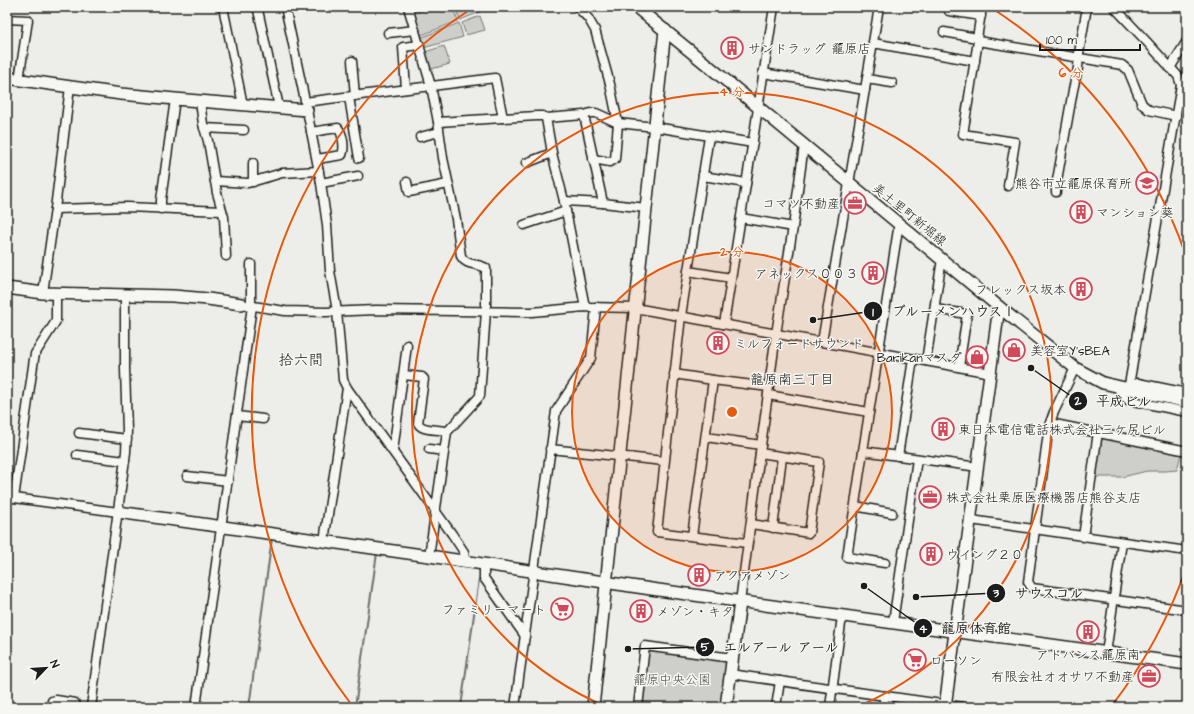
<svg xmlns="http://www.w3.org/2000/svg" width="1194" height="714" font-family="'Architects Daughter','Klee One',sans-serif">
  <rect width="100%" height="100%" fill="#edede9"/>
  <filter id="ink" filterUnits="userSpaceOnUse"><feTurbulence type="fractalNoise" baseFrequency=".025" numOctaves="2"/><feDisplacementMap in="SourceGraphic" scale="8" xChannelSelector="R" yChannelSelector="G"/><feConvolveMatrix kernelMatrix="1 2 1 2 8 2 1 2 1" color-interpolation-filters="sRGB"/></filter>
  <g filter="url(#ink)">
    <!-- green -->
    <g fill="#cececb" stroke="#757574">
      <polygon points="430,7 452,7 458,21 419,36 413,14"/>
      <polygon points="455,7 477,7 480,12 460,20"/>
      <polygon points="480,16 485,30 466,35 462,23"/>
      <polygon points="459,23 463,37 423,48 420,38"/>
      <polygon points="444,46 450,64 431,69 429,66 425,52"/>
      <polygon points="1103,437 1181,454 1177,470 1165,471 1147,471 1122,477 1095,477 1100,439"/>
      <polygon points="651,649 725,659 727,663 721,707 641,707 647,651"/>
    </g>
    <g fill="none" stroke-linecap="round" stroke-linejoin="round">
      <!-- stream -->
      <g stroke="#6f6f6d" stroke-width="2">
        <polyline points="249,707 272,538"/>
        <polyline points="355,707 377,553"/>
        <polyline points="461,707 479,579"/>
      </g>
      <!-- street casing -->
      <g stroke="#1c1c1c" stroke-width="11">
        <g id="street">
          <polyline points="223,7 243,105"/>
          <polyline points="255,7 258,10 279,107"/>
          <polyline points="285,7 307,110 321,183 327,225 330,271 337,311 343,380 347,388 452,534 464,552 465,561"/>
          <path d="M408 7 431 86 438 122 443 158 456 219 461 256C466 266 477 263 486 268V311L480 396 447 432 429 556"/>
          <polyline points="577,7 588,18 595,30 610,84 618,123 615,159 610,162 593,159"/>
          <polyline points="982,7 977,38 978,41 963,134 1015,142 1008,186"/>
          <polyline points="1114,7 1147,42 1178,76 1181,85 1129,385 1123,389"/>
          <polyline points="949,11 981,16"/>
          <polyline points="7,19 28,20 19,80"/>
          <polyline points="944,32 977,38"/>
          <polyline points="388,33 415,30"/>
          <polyline points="978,41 1122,65 1128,70 1142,104 1149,110 1176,116"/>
          <polyline points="873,43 975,61"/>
          <polyline points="352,61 355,96"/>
          <polyline points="1170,68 1187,41"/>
          <polyline points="763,73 865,90"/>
          <polyline points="867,79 892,83"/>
          <polyline points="406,89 403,47 420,45"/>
          <polyline points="349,97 359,158"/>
          <polyline points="200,101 203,124 208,141 217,193 224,217 226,256"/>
          <polyline points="305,102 495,78 503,118 537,116 543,116 546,118 584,115 591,113 596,113 618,123 655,127 753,143"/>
          <polyline points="584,115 603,203"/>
          <polyline points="546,118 552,153 564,201 585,307"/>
          <polyline points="438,122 503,118"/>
          <polyline points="204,128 244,130"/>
          <path d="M311 132 338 128C343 134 345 148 342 155L317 159"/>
          <polyline points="709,136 681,316 657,532 747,543"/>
          <polyline points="420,137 439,132"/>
          <polyline points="253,163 253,182"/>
          <polyline points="526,163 552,153"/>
          <polyline points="703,176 746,183"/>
          <polyline points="215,181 248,183 282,173 319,171"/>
          <polyline points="407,182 409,192 448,184"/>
          <polyline points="321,183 358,176"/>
          <polyline points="1056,192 1056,186 1073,90 1078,68 1079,53 1087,7"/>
          <polyline points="564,201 603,203 646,208"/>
          <polyline points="55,209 127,207 222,211"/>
          <polyline points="161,209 161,200 175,99"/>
          <polyline points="741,218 793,227"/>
          <polyline points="899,223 863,451 978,467"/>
          <polyline points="524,225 566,211"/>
          <polyline points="688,271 731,278"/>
          <polyline points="43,293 55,209 70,87"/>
          <polyline points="241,304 285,311 326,312 376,310 532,312 585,307 635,308 991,373"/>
          <polyline points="251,306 251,264"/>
          <polyline points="935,309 967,314 959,367"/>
          <polyline points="724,324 774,7"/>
          <polyline points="822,342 879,7"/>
          <polyline points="926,361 942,259"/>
          <polyline points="1075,368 1054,412 1050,423 1047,440 1028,582 1032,588 1187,610"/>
          <polyline points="674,374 713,380 769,387"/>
          <path d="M404 375 422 377 424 379 418 423C422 432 439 428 447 432"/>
          <polyline points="1129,385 1138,383 1187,393"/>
          <polyline points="1117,387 1122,395 1128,400 1187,412"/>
          <polyline points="768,395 869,412"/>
          <polyline points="237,416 263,419"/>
          <polyline points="1050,423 1187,451"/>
          <polyline points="79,433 127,439"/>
          <polyline points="706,437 761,445"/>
          <polyline points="429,449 444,451"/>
          <polyline points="550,449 664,461"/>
          <polyline points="393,451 407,345"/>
          <polyline points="863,451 847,557 885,563"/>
          <polyline points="77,455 125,461"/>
          <polyline points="898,456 913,359"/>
          <polyline points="187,476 228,481"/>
          <polyline points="7,497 118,512"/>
          <polyline points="14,498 34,359 35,354 56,321 56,293"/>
          <polyline points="855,506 892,513"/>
          <polyline points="971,520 1187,551"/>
          <polyline points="751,524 809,533 819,462 760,453"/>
          <polyline points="773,528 782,457"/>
          <polyline points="692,536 713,380"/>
          <polyline points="1083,537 1098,432"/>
          <polyline points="324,541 347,388"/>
          <polyline points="484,564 484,578 525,636"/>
          <polyline points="740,602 776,334 793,227 804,145"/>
          <polyline points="893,622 917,459"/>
          <polyline points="1106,653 1122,542"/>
          <polyline points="730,674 963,707"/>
          <polyline points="51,707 52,701 56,700 75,703 77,707"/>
          <polyline points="91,707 126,452 127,431 125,369 125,295"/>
          <polyline points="196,707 252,306"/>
          <polyline points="515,707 556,411 591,358 596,307"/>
          <polyline points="638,707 645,646 732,658"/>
          <polyline points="776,707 780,681"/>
          <polyline points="830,707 842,616"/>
          <polyline points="883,707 885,696"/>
        </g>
      </g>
      <!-- secondary casing -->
      <g stroke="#1c1c1c" stroke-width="14">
        <g id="secondary">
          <polyline points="636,7 711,68 999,307 1075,368 1103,383 1187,402"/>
          <polyline points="7,78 121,94 175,99 307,110"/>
          <polyline points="7,288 43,293 173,296 208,299 241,304"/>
          <polyline points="118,512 429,556 651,589 1187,664"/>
          <polyline points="593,707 665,30"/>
          <polyline points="726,707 740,602"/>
          <polyline points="945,707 999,307"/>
        </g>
      </g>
      <!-- street -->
      <use href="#street" stroke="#f6f6f2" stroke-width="8"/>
      <!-- secondary -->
      <use href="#secondary" stroke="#f6f6f2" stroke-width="11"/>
    </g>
  </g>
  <!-- distance rings -->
  <circle cx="732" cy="412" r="160" fill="#e8590c" fill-opacity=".12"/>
  <g fill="none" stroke="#e8590c" stroke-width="2">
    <circle cx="732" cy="412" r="160"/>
    <path d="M607 707A320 320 0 1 1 857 707"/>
    <path d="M1186 568A480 480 0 0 1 1113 704M351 704A480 480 0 0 1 474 7M990 7A480 480 0 0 1 1186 256"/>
  </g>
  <!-- icons -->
  <defs>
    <g id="building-ring" transform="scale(1.15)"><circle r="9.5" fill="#f6f6f2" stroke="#d1495b" stroke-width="1.5"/><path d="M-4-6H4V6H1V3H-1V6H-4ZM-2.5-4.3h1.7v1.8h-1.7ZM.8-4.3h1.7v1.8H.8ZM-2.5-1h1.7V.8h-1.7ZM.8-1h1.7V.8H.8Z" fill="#d1495b"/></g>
    <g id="school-ring" transform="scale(1.15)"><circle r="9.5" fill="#f6f6f2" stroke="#d1495b" stroke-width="1.5"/><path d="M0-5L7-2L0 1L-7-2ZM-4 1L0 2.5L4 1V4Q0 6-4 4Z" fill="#d1495b"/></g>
    <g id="office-ring" transform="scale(1.15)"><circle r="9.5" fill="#f6f6f2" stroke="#d1495b" stroke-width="1.5"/><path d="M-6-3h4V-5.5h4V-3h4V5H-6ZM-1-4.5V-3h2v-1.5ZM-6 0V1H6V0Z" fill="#d1495b"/></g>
    <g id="shop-ring" transform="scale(1.15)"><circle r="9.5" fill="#f6f6f2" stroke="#d1495b" stroke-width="1.5"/><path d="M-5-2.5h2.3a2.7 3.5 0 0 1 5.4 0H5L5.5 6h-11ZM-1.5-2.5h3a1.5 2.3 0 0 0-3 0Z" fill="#d1495b"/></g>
    <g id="supermarket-ring" transform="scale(1.15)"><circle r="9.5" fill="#f6f6f2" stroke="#d1495b" stroke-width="1.5"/><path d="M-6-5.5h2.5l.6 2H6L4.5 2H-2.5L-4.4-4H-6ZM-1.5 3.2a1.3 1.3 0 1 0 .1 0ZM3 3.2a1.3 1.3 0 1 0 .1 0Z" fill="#d1495b"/></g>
  </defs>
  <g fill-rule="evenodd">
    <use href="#building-ring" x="732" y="48"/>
    <use href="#school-ring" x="1147" y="183"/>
    <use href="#office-ring" x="855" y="203"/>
    <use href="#building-ring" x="1081" y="212"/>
    <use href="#building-ring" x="873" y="273"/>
    <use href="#building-ring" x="1081" y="289"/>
    <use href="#building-ring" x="718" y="343"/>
    <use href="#shop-ring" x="1014" y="350"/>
    <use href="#shop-ring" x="977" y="357"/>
    <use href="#building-ring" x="943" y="429"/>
    <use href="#office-ring" x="930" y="497"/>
    <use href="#building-ring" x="931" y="554"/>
    <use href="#building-ring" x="699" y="575"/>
    <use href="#supermarket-ring" x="562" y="609"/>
    <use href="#building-ring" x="641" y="611"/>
    <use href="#building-ring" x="1088" y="632"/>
    <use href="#supermarket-ring" x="915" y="660"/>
    <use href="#office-ring" x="1149" y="676"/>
  </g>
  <g text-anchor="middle" stroke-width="3" stroke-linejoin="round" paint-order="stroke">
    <!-- poi labels -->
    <g font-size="13" fill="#1c1c1c" stroke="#f6f6f2" text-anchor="start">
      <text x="748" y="53">サンドラッグ 籠原店</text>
      <text x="1132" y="188" text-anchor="end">熊谷市立籠原保育所</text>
      <text x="840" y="208" text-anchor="end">コマツ不動産</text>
      <text x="1096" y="217">マンション葵</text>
      <text x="858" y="278" text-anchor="end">アネックス００３</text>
      <text x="1066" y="294" text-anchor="end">フレックス坂本</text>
      <text x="734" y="348">ミルフォードサウンド</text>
      <text x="1030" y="355">美容室Y'sBEA</text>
      <text x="962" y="362" text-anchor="end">Barikanマスダ</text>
      <text x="958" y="434">東日本電信電話株式会社三ケ尻ビル</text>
      <text x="946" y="502">株式会社栗原医療機器店熊谷支店</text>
      <text x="946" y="559">ウイング２０</text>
      <text x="714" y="580">アクアメゾン</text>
      <text x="546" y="614" text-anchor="end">ファミリーマート</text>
      <text x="656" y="616">メゾン・キタ</text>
      <text x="1088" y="659" text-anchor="middle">アドバンス籠原南</text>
      <text x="930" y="665">ローソン</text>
      <text x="1134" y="681" text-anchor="end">有限会社オオサワ不動産</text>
    </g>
    <!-- street labels -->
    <g font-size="13" fill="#1c1c1c" stroke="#f6f6f2">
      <text transform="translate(910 214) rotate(39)" y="5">美土里町新堀線</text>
    </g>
    <!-- park labels -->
    <g font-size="13" fill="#515151" stroke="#f6f6f2">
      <text x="672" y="684">籠原中央公園</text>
    </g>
    <!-- neighbourhood labels -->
    <g font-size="14" fill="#1c1c1c" stroke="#f6f6f2">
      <text x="792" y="384">籠原南三丁目</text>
    </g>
    <!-- quarter labels -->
    <g font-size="15" fill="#1c1c1c" stroke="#f6f6f2">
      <text x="301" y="365">拾六間</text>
    </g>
  </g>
  <circle cx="732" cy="412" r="6" fill="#e8590c" stroke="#f6f6f2" stroke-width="2"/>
  <g font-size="12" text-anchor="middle" font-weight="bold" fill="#e8590c" stroke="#f6f6f2" stroke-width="3" stroke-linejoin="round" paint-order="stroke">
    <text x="1071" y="77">6 分</text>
    <text x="732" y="96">4 分</text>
    <text x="732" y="256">2 分</text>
  </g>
  <!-- callouts -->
  <path fill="none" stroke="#1c1c1c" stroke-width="1.5" d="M813 320L873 311M1031 368L1078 401M916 597L996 593M864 586L923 628M628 649L705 647"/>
  <g fill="#1c1c1c" stroke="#f6f6f2" stroke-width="1.5">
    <circle cx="813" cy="320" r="4"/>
    <circle cx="1031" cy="368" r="4"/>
    <circle cx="916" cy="597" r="4"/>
    <circle cx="864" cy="586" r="4"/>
    <circle cx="628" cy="649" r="4"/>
    <circle cx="873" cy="311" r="10"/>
    <circle cx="1078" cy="401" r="10"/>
    <circle cx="996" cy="593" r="10"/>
    <circle cx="923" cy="628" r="10"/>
    <circle cx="705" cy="647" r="10"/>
  </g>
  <g font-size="12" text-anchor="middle" font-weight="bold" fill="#fff">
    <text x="873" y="316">1</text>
    <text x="1078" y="405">2</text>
    <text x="996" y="597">3</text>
    <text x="923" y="633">4</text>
    <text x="705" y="651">5</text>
  </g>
  <g font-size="14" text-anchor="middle" font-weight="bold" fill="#1c1c1c" stroke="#f6f6f2" stroke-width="3" stroke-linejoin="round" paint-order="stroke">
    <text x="954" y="316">ブルーメンハウスＩ</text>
    <text x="1124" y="406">平成ビル</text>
    <text x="1049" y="598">サウスコル</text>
    <text x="976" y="633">籠原体育館</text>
    <text x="781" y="652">エルアール アール</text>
  </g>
  <!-- margin -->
  <rect width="1194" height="714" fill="none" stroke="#f6f6f2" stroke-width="24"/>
  <rect x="12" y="12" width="1170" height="690" fill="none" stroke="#1c1c1c" stroke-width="1.5" filter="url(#ink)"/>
  <!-- north arrow -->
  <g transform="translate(46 668) rotate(65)" stroke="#f6f6f2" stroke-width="3" paint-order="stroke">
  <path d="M0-3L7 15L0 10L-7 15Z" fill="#1c1c1c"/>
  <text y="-6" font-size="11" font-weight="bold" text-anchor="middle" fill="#1c1c1c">N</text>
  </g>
  <!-- scale -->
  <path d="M1040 44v6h100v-6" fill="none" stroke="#1c1c1c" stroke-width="2"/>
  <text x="1046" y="44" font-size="12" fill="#1c1c1c" stroke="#f6f6f2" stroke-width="3" paint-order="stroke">100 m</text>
</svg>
